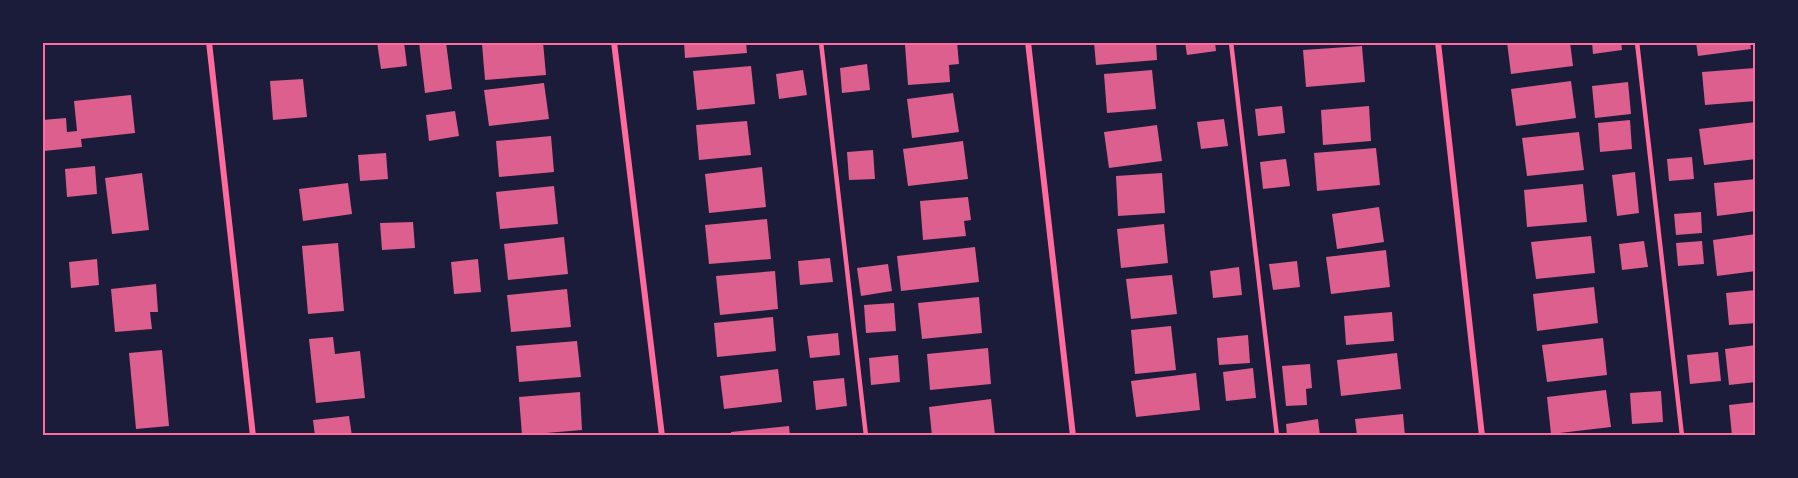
<svg xmlns="http://www.w3.org/2000/svg" width="1798" height="478" font-family="'Fira Sans Condensed',sans-serif">
  <rect width="100%" height="100%" fill="#1b1b3a"/>
  <!-- building -->
  <g fill="#dd5f8e">
    <polygon points="377,42 404,42 407,66 381,69"/>
    <polygon points="419,42 446,42 452,89 425,93"/>
    <polygon points="502,42 543,42 546,75 485,80 482,44"/>
    <polygon points="684,42 746,42 747,53 685,58"/>
    <polygon points="937,42 957,42 959,64 949,65 950,82 908,85 905,45"/>
    <polygon points="1094,42 1156,42 1157,60 1096,65"/>
    <polygon points="1185,42 1215,42 1216,51 1187,55"/>
    <polygon points="1507,42 1570,42 1573,66 1511,74"/>
    <polygon points="1592,42 1621,42 1622,50 1593,54"/>
    <polygon points="1696,42 1750,42 1751,49 1698,56"/>
    <polygon points="1362,46 1365,82 1306,87 1303,50"/>
    <polygon points="867,64 870,90 842,93 840,68"/>
    <polygon points="751,66 755,104 697,110 693,71"/>
    <polygon points="1755,68 1756,101 1705,105 1702,72"/>
    <polygon points="803,70 807,95 779,99 776,74"/>
    <polygon points="1152,70 1156,109 1107,113 1104,74"/>
    <polygon points="303,79 307,117 273,120 270,81"/>
    <polygon points="1571,81 1576,118 1516,126 1511,89"/>
    <polygon points="1628,82 1631,114 1595,118 1592,86"/>
    <polygon points="544,83 549,119 489,126 484,90"/>
    <polygon points="953,93 959,132 912,138 907,99"/>
    <polygon points="131,95 135,133 81,139 82,147 44,151 42,120 66,118 67,132 77,131 74,101"/>
    <polygon points="1282,106 1285,133 1258,136 1255,109"/>
    <polygon points="1369,106 1371,141 1323,145 1321,110"/>
    <polygon points="455,111 459,136 429,141 426,115"/>
    <polygon points="1224,119 1228,146 1201,149 1197,122"/>
    <polygon points="1630,120 1632,149 1600,152 1598,123"/>
    <polygon points="747,121 751,155 699,160 696,125"/>
    <polygon points="1756,122 1756,159 1704,165 1699,129"/>
    <polygon points="1157,125 1162,161 1109,168 1104,132"/>
    <polygon points="1579,132 1584,170 1527,176 1522,138"/>
    <polygon points="551,136 554,172 499,177 496,141"/>
    <polygon points="963,141 968,179 908,186 903,149"/>
    <polygon points="1376,148 1380,185 1317,191 1314,153"/>
    <polygon points="873,150 875,179 849,180 847,152"/>
    <polygon points="386,153 388,179 360,181 358,155"/>
    <polygon points="1692,157 1694,179 1669,181 1667,159"/>
    <polygon points="1286,159 1290,186 1263,189 1260,162"/>
    <polygon points="95,166 97,194 67,197 65,169"/>
    <polygon points="762,167 766,207 709,213 705,174"/>
    <polygon points="1635,172 1639,213 1617,216 1612,175"/>
    <polygon points="142,173 149,230 112,234 105,178"/>
    <polygon points="1162,173 1165,213 1118,216 1116,176"/>
    <polygon points="1756,179 1756,211 1717,216 1714,183"/>
    <polygon points="348,183 352,214 303,221 299,189"/>
    <polygon points="1583,184 1587,222 1527,227 1524,190"/>
    <polygon points="554,186 558,224 500,229 496,192"/>
    <polygon points="968,197 971,220 964,221 966,236 923,240 920,201"/>
    <polygon points="1379,207 1384,242 1337,249 1332,214"/>
    <polygon points="1701,212 1702,233 1676,235 1674,214"/>
    <polygon points="767,219 771,259 709,264 705,225"/>
    <polygon points="413,222 415,248 382,250 380,223"/>
    <polygon points="1164,224 1168,263 1121,268 1117,229"/>
    <polygon points="1756,234 1756,271 1717,276 1713,240"/>
    <polygon points="1591,236 1595,273 1536,279 1531,242"/>
    <polygon points="564,237 568,274 508,280 504,244"/>
    <polygon points="1644,241 1648,267 1622,270 1619,244"/>
    <polygon points="1702,241 1704,264 1678,266 1676,243"/>
    <polygon points="338,243 344,311 308,314 302,246"/>
    <polygon points="975,247 979,282 901,291 897,256"/>
    <polygon points="1386,250 1390,287 1331,294 1326,257"/>
    <polygon points="830,258 833,282 800,285 798,261"/>
    <polygon points="97,259 99,285 71,288 69,262"/>
    <polygon points="478,259 481,292 454,294 451,262"/>
    <polygon points="1297,261 1300,287 1273,290 1269,264"/>
    <polygon points="888,264 892,291 861,296 857,268"/>
    <polygon points="1239,267 1242,295 1213,298 1210,271"/>
    <polygon points="775,271 778,309 720,315 716,276"/>
    <polygon points="1172,275 1177,314 1131,319 1126,279"/>
    <polygon points="156,284 158,312 150,312 152,329 115,332 111,289"/>
    <polygon points="1594,287 1598,323 1537,331 1533,294"/>
    <polygon points="567,289 571,327 511,332 507,295"/>
    <polygon points="1756,290 1756,323 1729,325 1726,293"/>
    <polygon points="979,297 982,333 922,339 918,303"/>
    <polygon points="894,303 896,331 866,333 864,305"/>
    <polygon points="1392,312 1394,341 1346,345 1344,316"/>
    <polygon points="773,317 776,351 717,357 714,323"/>
    <polygon points="1171,326 1176,370 1135,374 1131,330"/>
    <polygon points="838,333 840,355 810,358 807,336"/>
    <polygon points="1248,335 1250,363 1219,365 1217,338"/>
    <polygon points="333,337 335,354 360,351 365,398 316,403 309,339"/>
    <polygon points="1603,338 1607,375 1547,382 1542,345"/>
    <polygon points="577,341 581,377 519,382 516,346"/>
    <polygon points="1756,345 1756,382 1729,385 1725,349"/>
    <polygon points="988,348 991,384 930,390 927,354"/>
    <polygon points="162,350 169,426 136,429 129,353"/>
    <polygon points="1718,352 1721,381 1690,384 1687,355"/>
    <polygon points="1397,353 1401,389 1341,396 1337,360"/>
    <polygon points="898,355 900,382 871,385 869,358"/>
    <polygon points="1310,364 1312,388 1306,389 1307,405 1286,406 1282,366"/>
    <polygon points="1253,368 1256,398 1226,401 1223,372"/>
    <polygon points="778,369 782,402 724,409 720,376"/>
    <polygon points="1196,373 1200,410 1136,417 1131,381"/>
    <polygon points="844,378 847,406 816,410 813,381"/>
    <polygon points="1606,390 1611,427 1551,434 1547,397"/>
    <polygon points="1661,391 1663,422 1632,424 1630,393"/>
    <polygon points="580,392 582,430 522,435 519,397"/>
    <polygon points="991,399 995,435 932,436 929,407"/>
    <polygon points="1756,402 1756,436 1732,436 1729,405"/>
    <polygon points="1403,414 1405,436 1357,436 1355,419"/>
    <polygon points="349,416 352,436 315,436 313,420"/>
    <polygon points="1318,419 1320,436 1287,436 1286,424"/>
    <polygon points="789,426 790,436 731,436 731,432"/>
  </g>
  <g fill="none" stroke-linecap="round" stroke-linejoin="round">
    <!-- service -->
    <g stroke="#ff6b9d" stroke-width="4.5">
      <polyline points="821,42 866,436"/>
      <polyline points="1231,42 1277,436"/>
      <polyline points="1637,42 1682,436"/>
    </g>
    <!-- minor -->
    <g stroke="#ff6b9d" stroke-width="6">
      <polyline points="209,42 253,436"/>
      <polyline points="614,42 662,436"/>
      <polyline points="1028,42 1073,436"/>
      <polyline points="1438,42 1482,436"/>
    </g>
  </g>
  <!-- border -->
  <rect width="1798" height="478" fill="none" stroke="#1b1b3a" stroke-width="87"/>
  <rect x="44" y="44" width="1710" height="390" fill="none" stroke="#ff6b9d" stroke-width="2"/>
</svg>
